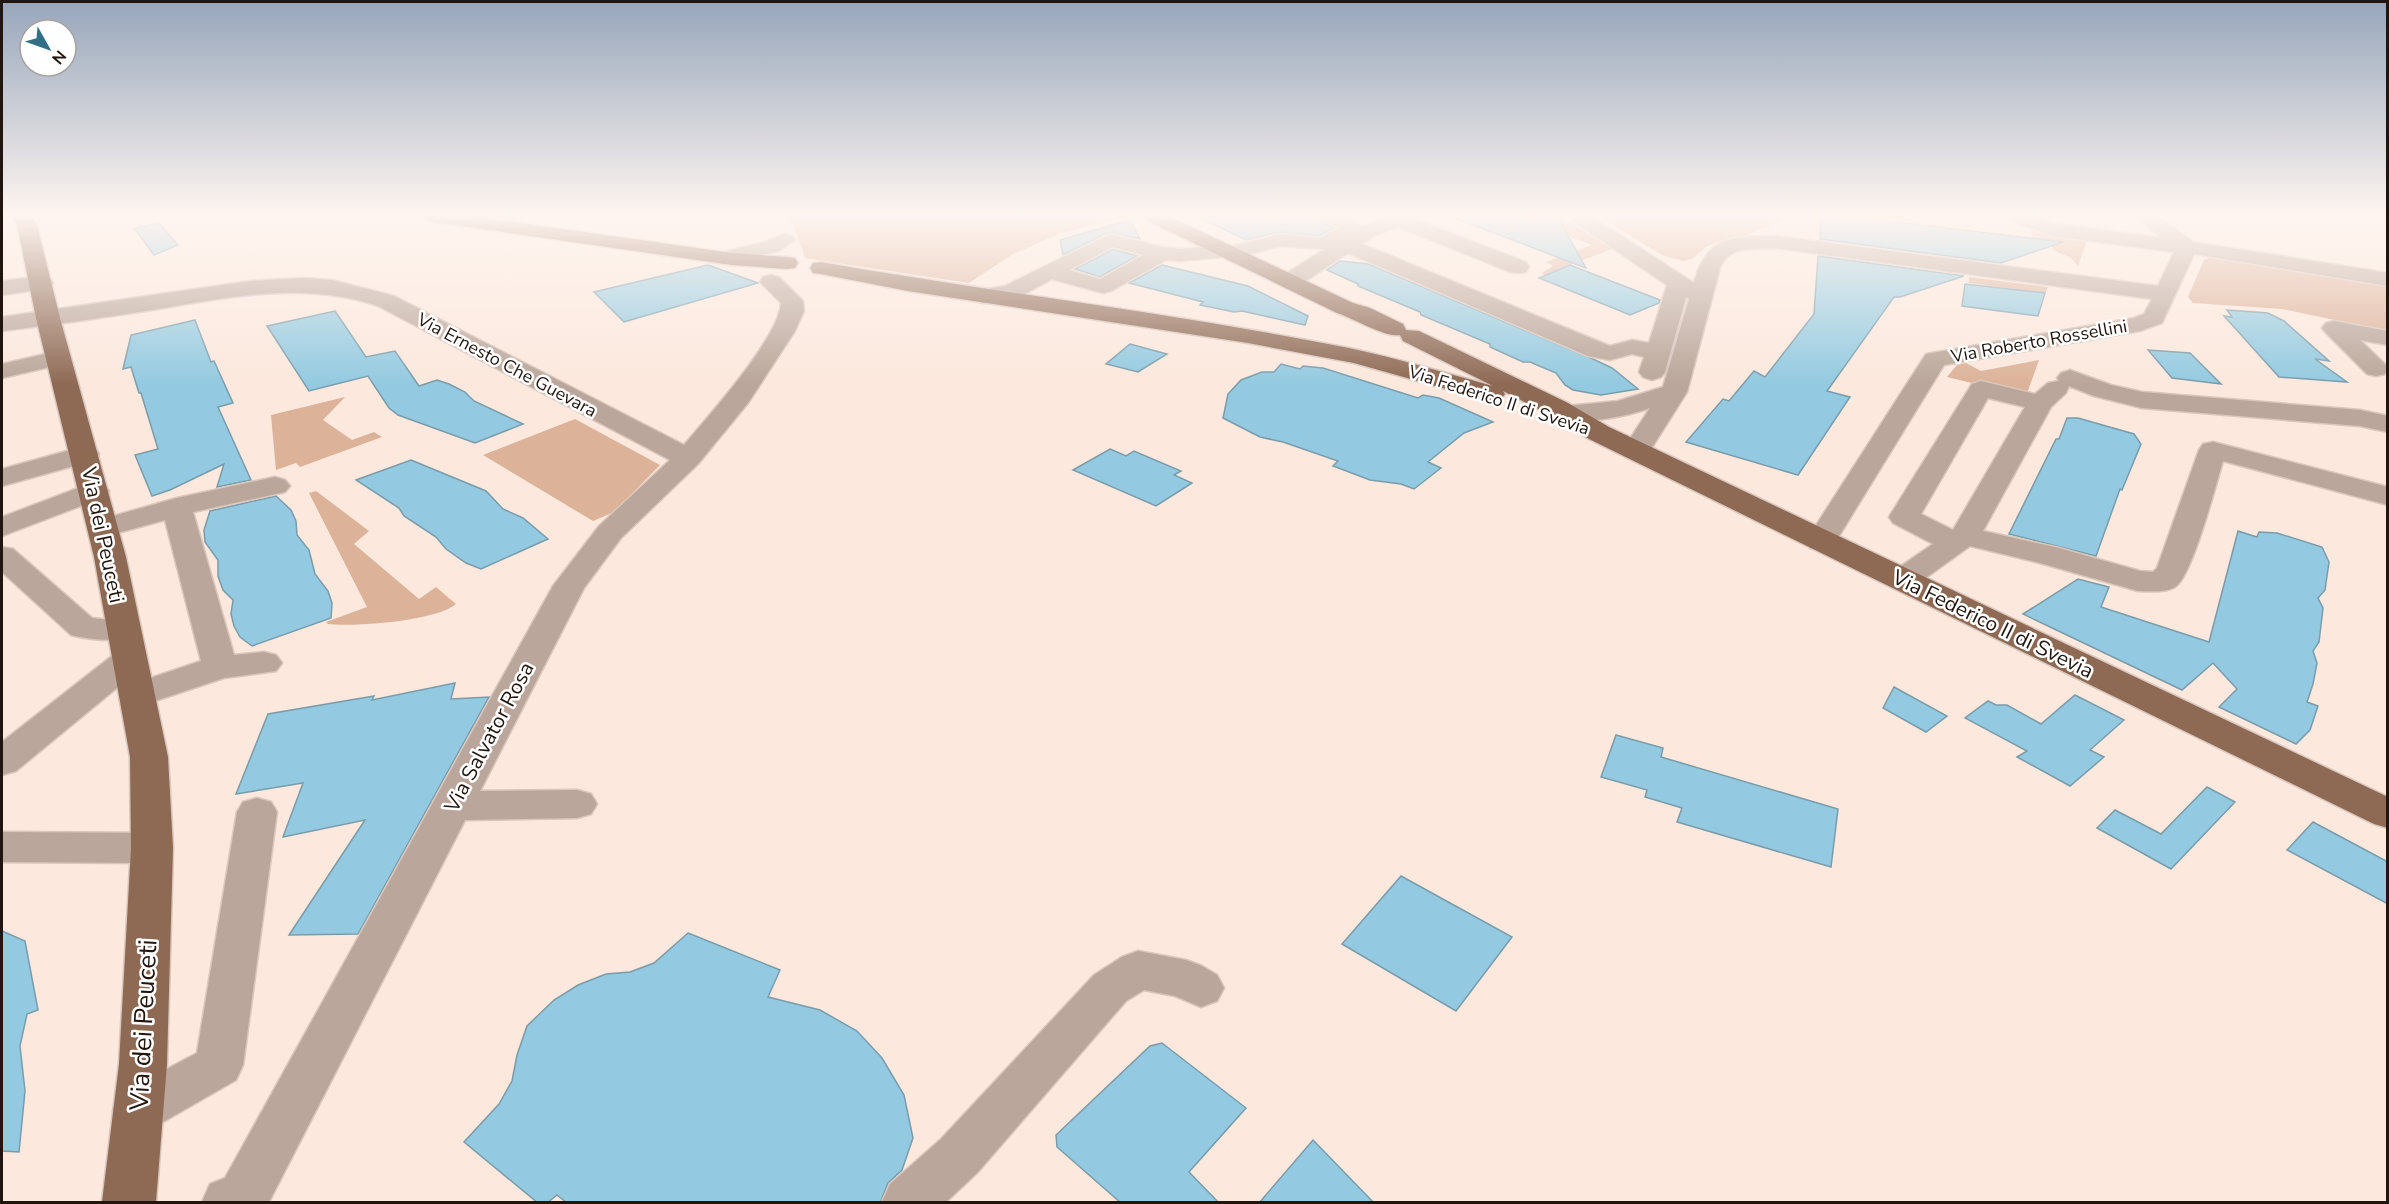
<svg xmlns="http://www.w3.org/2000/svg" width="2389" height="1204" font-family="'Nunito Sans',sans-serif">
  <rect width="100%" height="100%" fill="#fce8dd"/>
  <!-- green -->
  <g fill="#dcb299">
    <polygon points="787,216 1127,216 1061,233 1013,254 969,283 805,258 794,226"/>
    <polygon points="1546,216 1561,216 1612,249 1557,270 1548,279 1542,273 1553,266 1546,262 1592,245 1528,221"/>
    <polygon points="1598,216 1791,216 1739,238 1720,241 1706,247 1692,259 1683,261 1662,255"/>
    <polygon points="2031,229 2088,237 2078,266 2071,258 2053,250 2050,241 2033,239"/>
    <polygon points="2213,256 2388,285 2387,331 2282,309 2193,303 2188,297 2204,260"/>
    <polygon points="1969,277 2048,287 2045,293 1969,283"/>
    <polygon points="2039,360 2026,396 1947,377 1957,365 1966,363 1981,371"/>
    <polygon points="345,397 323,420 352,440 374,432 382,437 300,467 296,463 276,470 271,415"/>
    <polygon points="575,419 660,465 614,512 593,521 483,455"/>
    <path d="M316 491 369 531 354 544 419 599 436 587 456 604C437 621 354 627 328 624L326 622 367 607 309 493Z"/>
  </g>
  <!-- building -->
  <g fill="#93cae1" stroke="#7a9caa" stroke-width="1.5">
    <polygon points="1196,216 1316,216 1320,222 1334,228 1319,236 1279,232 1246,240"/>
    <polygon points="1456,216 1557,216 1586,268 1455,218"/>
    <polygon points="1820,216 1846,216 2063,242 2001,263 1820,239"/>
    <polygon points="1130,220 1140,239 1109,232 1063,255 1060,240"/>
    <polygon points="159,223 178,245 154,255 134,228"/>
    <polygon points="1113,249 1137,256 1100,277 1075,269"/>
    <polygon points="1818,256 1964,276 1900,297 1894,297 1827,391 1850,397 1798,475 1686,442 1723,399 1729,401 1754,371 1765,377 1814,314"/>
    <polygon points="1340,261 1369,264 1593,359 1612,368 1638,389 1601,395 1573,390 1565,385 1556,373 1530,362 1523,362 1490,347 1490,344 1421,315 1420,312 1358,286 1358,284 1327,270"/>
    <polygon points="708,265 758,283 624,322 594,292"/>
    <polygon points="1162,265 1248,286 1308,316 1305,325 1242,311 1234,312 1200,305 1203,302 1129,283"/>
    <polygon points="1570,265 1660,300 1659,303 1630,315 1539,278"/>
    <polygon points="1965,284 2045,293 2038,316 1962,306"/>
    <polygon points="2227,310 2268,313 2284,321 2329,361 2315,359 2347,382 2279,377 2224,316 2232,317"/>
    <polygon points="335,311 366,357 395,351 419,386 437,380 449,384 465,392 474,401 523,424 475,443 398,415 389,408 368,376 309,391 267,326"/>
    <polygon points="195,320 211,362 214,361 233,403 218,407 251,480 217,487 224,464 170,490 152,496 135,455 158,449 141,393 139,393 131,367 123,369 131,335"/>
    <polygon points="1130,344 1167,354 1138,372 1106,364"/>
    <polygon points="2148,350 2190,353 2221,384 2172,378"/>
    <polygon points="1281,364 1300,369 1303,366 1323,368 1418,398 1423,395 1439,398 1493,422 1464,433 1428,462 1441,468 1414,489 1401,484 1370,480 1333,466 1338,461 1283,442 1260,437 1223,418 1228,394 1241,380 1262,372 1274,372"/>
    <polygon points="2067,418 2078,418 2134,434 2141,444 2122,490 2120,489 2096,556 2009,534 2056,439 2059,439"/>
    <polygon points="1110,449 1126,456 1134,451 1181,471 1174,475 1192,483 1156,506 1073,470"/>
    <polygon points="411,460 486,491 503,509 523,518 548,539 481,569 466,563 446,549 436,537 404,516 399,508 356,480"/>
    <polygon points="276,496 291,510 296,521 297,535 309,550 315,574 328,591 332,603 331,618 252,646 240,637 234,626 231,614 233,600 223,590 218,576 218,560 205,542 204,530 210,511"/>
    <polygon points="2238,531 2257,537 2259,532 2277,533 2322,547 2329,562 2325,590 2318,598 2323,608 2319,642 2313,651 2317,663 2313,684 2307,702 2318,706 2310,730 2296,744 2219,707 2237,689 2213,663 2182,690 2023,614 2078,579 2109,587 2101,607 2209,642"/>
    <polygon points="455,683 451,699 489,697 358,934 289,935 365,820 283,837 303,783 236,794 268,714 374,696 372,700"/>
    <polygon points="1894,687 1947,716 1926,732 1883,708"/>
    <polygon points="2075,695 2124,720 2090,750 2104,757 2070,786 2017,757 2027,751 1965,718 1988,701 1996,705 2007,705 2041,724"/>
    <polygon points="1616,735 1663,748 1661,757 1838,809 1831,867 1677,822 1682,808 1645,797 1647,790 1601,777"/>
    <polygon points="2207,787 2235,802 2171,869 2097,828 2115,810 2161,834"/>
    <polygon points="2313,822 2388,862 2388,904 2287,850"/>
    <polygon points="1401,876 1512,937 1456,1011 1342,944"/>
    <polygon points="2,931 25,941 38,1010 27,1014 20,1046 25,1091 19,1152 2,1151"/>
    <polygon points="688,933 780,970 768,997 820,1010 857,1031 882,1058 904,1095 913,1138 902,1170 888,1183 880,1203 567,1203 557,1195 547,1203 538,1203 464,1142 499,1104 512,1081 517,1055 527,1026 554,1000 578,985 606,974 630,972 654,963"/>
    <polygon points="1162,1043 1246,1108 1189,1172 1219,1203 1121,1203 1057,1147 1056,1135 1150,1046"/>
    <polygon points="1313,1140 1374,1203 1259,1203"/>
  </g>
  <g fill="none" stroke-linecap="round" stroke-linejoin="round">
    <!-- minor casing -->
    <g stroke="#d9c6bc" stroke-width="3">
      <g id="minor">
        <path d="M1318 216H1344L1357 221 1361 227 1393 216H1406L1526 262 1529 267 1526 272 1518 273 1510 272 1399 227 1377 234 1362 244 1610 346 1632 340 1649 343 1667 285 1571 220 1568 216H1591L1694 283C1707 234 1733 237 1776 236L2158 286 2174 252 2053 236 2010 220 2007 216H2034L2057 224 2162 238 2136 216H2158L2193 242 2388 273V286L2194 254 2162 323 2140 331 1944 365 1836 541 1832 548 1821 550 1810 548 1806 541 1926 354 2134 318 2144 314 2152 299 1776 248C1756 249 1728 245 1720 268L1687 392 1646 457 1636 459 1626 457 1622 451 1650 408C1624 417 1584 425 1557 419L1553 413 1557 407 1618 401 1663 387 1689 299 1686 297 1665 372 1661 377 1652 380 1643 377 1639 372 1644 357 1632 354 1610 360 1588 356 1348 253 1298 286 1290 288 1282 286 1279 281 1282 276 1325 249 1280 246 1231 259 1224 257 1181 261 1166 260 1111 291 1103 293 1052 279 1019 297 984 303 976 301 973 296 976 291 1005 286 1110 234 1162 247 1181 249 1226 245 1232 246 1280 234 1319 238 1339 228 1321 220ZM1113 247 1143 255 1100 279 1069 270Z"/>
        <polygon points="785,234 792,236 795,240 779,251 722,264 715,262 711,258 715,254 765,242"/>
        <path d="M771 275 779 277 803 301 804 311 795 331 748 403 698 464 621 538 584 588 480 791 577 790 591 794 597 804 591 814 577 818 465 820 269 1202H202L210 1184 225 1178 553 586 599 526 670 460 378 306C303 281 228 297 152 310 102 318 52 325 2 331V317L251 281 305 278 332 280 394 296 684 445C708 417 780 336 781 303L760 282 763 277Z"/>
        <polygon points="42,276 50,278 53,283 50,288 2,295 2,281"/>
        <polygon points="2334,321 2388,331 2388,345 2360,340 2385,364 2388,368 2385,374 2376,376 2367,374 2326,333 2322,328 2326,323"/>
        <polygon points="58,351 67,353 70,358 67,363 2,378 2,364"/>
        <path d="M2070 370 2111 385 2142 392 2360 410 2388 416V432L2360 426 2142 408 2094 396 2069 386 2066 393 2051 407 1983 531 2059 548 2140 571 2153 572 2157 568 2199 450 2203 444 2213 442 2388 487V505L2223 461C2216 484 2192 577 2175 587 2165 593 2149 591 2138 591L2040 563 1970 546 1913 587 1902 590 1891 587 1886 580 1891 573 1933 544 1893 523 1889 517 1972 384 1981 381 2035 394 2048 383 2059 381 2057 378 2061 373ZM1988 398 2025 407 1953 530 1921 514Z"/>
        <polygon points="85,446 95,448 99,454 95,460 2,486 2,469"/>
        <polygon points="275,477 285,480 290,486 285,492 193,512 234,655 264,652 276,655 282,663 276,671 224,678 137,707 124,703 119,695 124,687 201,661 165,520 103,537 92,534 88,528 92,522 177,498"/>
        <polygon points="94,482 104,485 109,491 104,497 2,536 2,517"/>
        <path d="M2 547 13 549 92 618 135 623 140 630 135 637C115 642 91 640 71 635L2 572Z"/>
        <polygon points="129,649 141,652 146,660 141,668 16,771 2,775 2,742 117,652"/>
        <polygon points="257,798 271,802 277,812 243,1065 236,1080 156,1126 138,1133 120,1126 113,1110 120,1094 197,1053 237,812 243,802"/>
        <polygon points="2,832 152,833 167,837 173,848 167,859 152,863 2,862"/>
        <polygon points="1138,951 1186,960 1202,966 1217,975 1224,988 1217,1001 1201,1007 1175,996 1144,990 1126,1001 977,1173 946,1202 882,1202 890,1184 941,1139 1094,975 1122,957"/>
      </g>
    </g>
    <!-- major casing -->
    <g stroke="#d9c6bc" stroke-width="3">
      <g id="major">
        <polygon points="12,216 32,216 37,225 60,318 126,557 168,757 173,848 167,1064 156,1202 102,1202 119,1064 131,848 130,757 94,557 36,318 17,225"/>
        <polygon points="423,216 471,216 732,253 787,257 795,258 798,263 795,268 787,269 732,265 433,222 426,220"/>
        <path d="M1143 216H1168L1353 303 1370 308 1403 324 1406 330 1419 331 1568 403 1609 427 2388 797V828L2374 824 1589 439 1550 415 1503 391 1505 394 1501 399 1492 402 1354 363 1248 343 908 291 821 274 813 273 810 268 813 263 821 262C997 293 1174 313 1349 348 1396 358 1446 373 1493 386L1403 341 1400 335C1386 338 1353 318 1337 313L1146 220Z"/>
      </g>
    </g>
    <!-- minor -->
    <use href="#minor" fill="#baa69a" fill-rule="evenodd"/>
    <!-- major -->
    <use href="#major" fill="#8e6a55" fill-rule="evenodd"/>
  </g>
  <!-- sky -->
  <linearGradient id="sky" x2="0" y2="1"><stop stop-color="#97a6bb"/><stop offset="0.56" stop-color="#fef5f0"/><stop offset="1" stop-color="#fef5f0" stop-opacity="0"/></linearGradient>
  <rect width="2389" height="384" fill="url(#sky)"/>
  <g text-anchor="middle" stroke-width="5" stroke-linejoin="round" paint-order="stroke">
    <!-- far-street labels -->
    <g font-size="18" fill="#21160f" stroke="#fff">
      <text transform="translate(2039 341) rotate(-10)" y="6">Via Roberto Rossellini</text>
      <text transform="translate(507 365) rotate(28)" y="6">Via Ernesto Che Guevara</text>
      <text transform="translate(1499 400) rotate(18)" y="6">Via Federico II di Svevia</text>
    </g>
    <!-- street labels -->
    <g font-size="21" fill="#21160f" stroke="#fff">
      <text transform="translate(103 535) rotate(78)" y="7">Via dei Peuceti</text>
      <text transform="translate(1993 624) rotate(26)" y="7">Via Federico II di Svevia</text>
      <text transform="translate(489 737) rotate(-62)" y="7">Via Salvator Rosa</text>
    </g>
    <!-- near-street labels -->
    <g font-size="26" fill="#21160f" stroke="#fff">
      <text transform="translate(143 1025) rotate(-87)" y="9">Via dei Peuceti</text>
    </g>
  </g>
  <!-- border -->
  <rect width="2389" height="1204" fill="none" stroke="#21160f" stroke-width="6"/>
  <!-- north arrow -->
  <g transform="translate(48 48) rotate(130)"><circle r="28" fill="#ffffff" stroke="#a6a29f" stroke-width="1.5"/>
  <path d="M0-4.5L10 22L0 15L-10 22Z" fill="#326f86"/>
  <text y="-9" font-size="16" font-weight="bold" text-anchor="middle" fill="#21160f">N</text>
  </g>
</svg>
